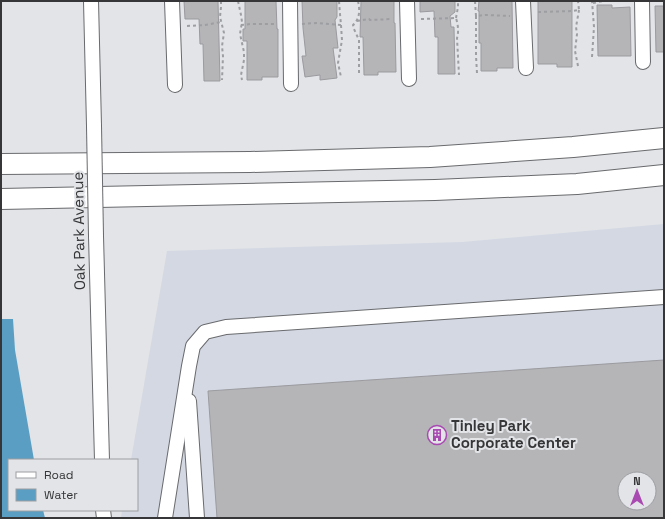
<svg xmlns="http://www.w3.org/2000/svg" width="665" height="519" font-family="'Space Grotesk',sans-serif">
  <rect width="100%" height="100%" fill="#e2e4e7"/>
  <!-- built -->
  <path fill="#d3d8e3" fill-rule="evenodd" d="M664 224V518H121L122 510H137V460H131L167 251 463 242ZM625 479H649V503H625Z"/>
  <!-- water -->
  <polygon fill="#5b9ec4" points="1,319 13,319 15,350 34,460 9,460 9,510 43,510 45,518 1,518"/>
  <!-- building -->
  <g fill="#b5b5b8" stroke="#9b9b9f" fill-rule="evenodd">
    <polygon points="184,1 218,1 220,81 204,81 203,44 200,44 199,19 185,19"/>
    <polygon points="245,1 276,1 277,29 278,29 278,77 262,77 262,80 247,80 247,41 243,41 243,29 245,29"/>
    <polygon points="302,1 337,1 337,17 335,20 338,48 333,48 337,78 320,80 320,75 305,77 302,56 306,56 303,28"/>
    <polygon points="361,1 394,1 394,23 395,23 396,72 378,72 378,75 364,75 363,37 360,37"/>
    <polygon points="420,1 455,1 455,12 450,16 451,27 454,27 455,74 438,74 438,37 435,37 434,11 420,12"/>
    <polygon points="479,1 512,1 513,68 497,68 497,71 481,71 481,43 479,43 479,11 478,11"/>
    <polygon points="538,1 572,1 572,67 557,67 557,64 538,64"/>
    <polygon points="597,5 612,5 612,8 630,7 631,56 598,56"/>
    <polygon points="655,6 664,6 664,52 656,52"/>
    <path d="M664 360V518H217L208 391ZM625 479H649V503H625Z"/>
  </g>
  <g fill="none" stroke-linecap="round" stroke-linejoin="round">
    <!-- minor casing -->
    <g stroke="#696a6d" stroke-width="16">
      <g id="minor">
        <polyline points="91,1 94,126"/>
        <polyline points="172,1 175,85"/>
        <polyline points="290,1 291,84"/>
        <polyline points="407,1 409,79"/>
        <polyline points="523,1 526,68"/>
        <polyline points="642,1 643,62"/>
        <polyline points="96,236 102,460"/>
        <polyline points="189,401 197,518"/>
        <polyline points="103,510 104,518"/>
        <polyline points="165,518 189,366 193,346 205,332 226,327 664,297"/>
      </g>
    </g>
    <!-- highway casing -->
    <g stroke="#696a6d" stroke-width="22">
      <g id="highway">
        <polyline points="1,164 250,162 430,157 573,147 664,138"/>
        <polyline points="1,199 435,190 577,184 664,175"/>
      </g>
    </g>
    <!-- path -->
    <g stroke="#9d9ea1" stroke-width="2" stroke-dasharray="3 3" stroke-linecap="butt">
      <polyline points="221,1 221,7 220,17 224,33 222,46 223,56 222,80"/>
      <polyline points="238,1 241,15 242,22 240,34 244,52 244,60 241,75 242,80"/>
      <path d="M358 1C360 10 360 19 353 25L354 29 359 40V75"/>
      <polyline points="475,1 476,16"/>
      <polyline points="613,1 629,1"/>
      <polyline points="593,3 603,1"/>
      <polyline points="538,12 573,11 579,10 578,1"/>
      <polyline points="456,18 458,7 458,1"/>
      <path d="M421 19 456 18C458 25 459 31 457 38L459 75"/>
      <polyline points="357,21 369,19 370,20 392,19"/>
      <polyline points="302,24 316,23 341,25 340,14 339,1"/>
      <polyline points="241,25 251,24 277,24"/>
      <polyline points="341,25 342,40 338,63 341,77"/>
      <polyline points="187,26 205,25 221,22"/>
      <polyline points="592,57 594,27 592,1"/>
      <polyline points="578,66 575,51 577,34 576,27 579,10"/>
      <polyline points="477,73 476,56 476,16 485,15 510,16"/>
    </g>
    <!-- minor -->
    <use href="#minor" stroke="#fff" stroke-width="14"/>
    <!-- highway -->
    <use href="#highway" stroke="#fff" stroke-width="20"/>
    <!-- minor-bridge casing -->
    <g stroke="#696a6d" stroke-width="16" stroke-linecap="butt">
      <polyline id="minor-bridge" points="94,126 96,236"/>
    </g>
    <!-- minor-bridge -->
    <use href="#minor-bridge" stroke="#fff" stroke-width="14"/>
  </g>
  <!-- icons -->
  <defs>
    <g id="building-ring" transform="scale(1)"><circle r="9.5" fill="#e2e4e7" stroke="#a949b2" stroke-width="1.5"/><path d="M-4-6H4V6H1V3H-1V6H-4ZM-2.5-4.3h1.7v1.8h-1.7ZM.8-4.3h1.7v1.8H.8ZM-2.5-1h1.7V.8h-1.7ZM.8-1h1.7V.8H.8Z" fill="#a949b2"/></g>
  </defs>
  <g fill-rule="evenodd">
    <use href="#building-ring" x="437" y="435"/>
  </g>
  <g text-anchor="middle" stroke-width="4" stroke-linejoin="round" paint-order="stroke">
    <!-- street labels -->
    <g font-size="15" fill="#363638" stroke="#e2e4e7">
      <text transform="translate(79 231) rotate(-91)" y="5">Oak Park Avenue</text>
    </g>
    <!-- poi labels -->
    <g font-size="15" font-weight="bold" fill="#363638" stroke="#e2e4e7" text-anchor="start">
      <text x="451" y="431">Tinley Park<tspan x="451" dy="17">Corporate Center</tspan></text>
    </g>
  </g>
  <!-- border -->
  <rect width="665" height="519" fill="none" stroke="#363638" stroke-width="4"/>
  <!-- legend -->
  <rect x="8" y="459" width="130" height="52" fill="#e2e4e7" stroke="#9d9ea1"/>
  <rect x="16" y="472" width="20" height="6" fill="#ffffff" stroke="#9d9ea1"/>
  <text x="44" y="479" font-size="12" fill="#363638">Road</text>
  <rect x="16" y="489" width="20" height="12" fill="#5b9ec4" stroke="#9d9ea1"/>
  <text x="44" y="499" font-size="12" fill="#363638">Water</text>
  <!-- north arrow -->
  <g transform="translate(637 491)"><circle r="19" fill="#e2e4e7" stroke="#9d9ea1"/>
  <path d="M0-3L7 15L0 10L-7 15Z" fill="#a949b2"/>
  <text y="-6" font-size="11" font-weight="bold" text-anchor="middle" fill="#363638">N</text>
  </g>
</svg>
